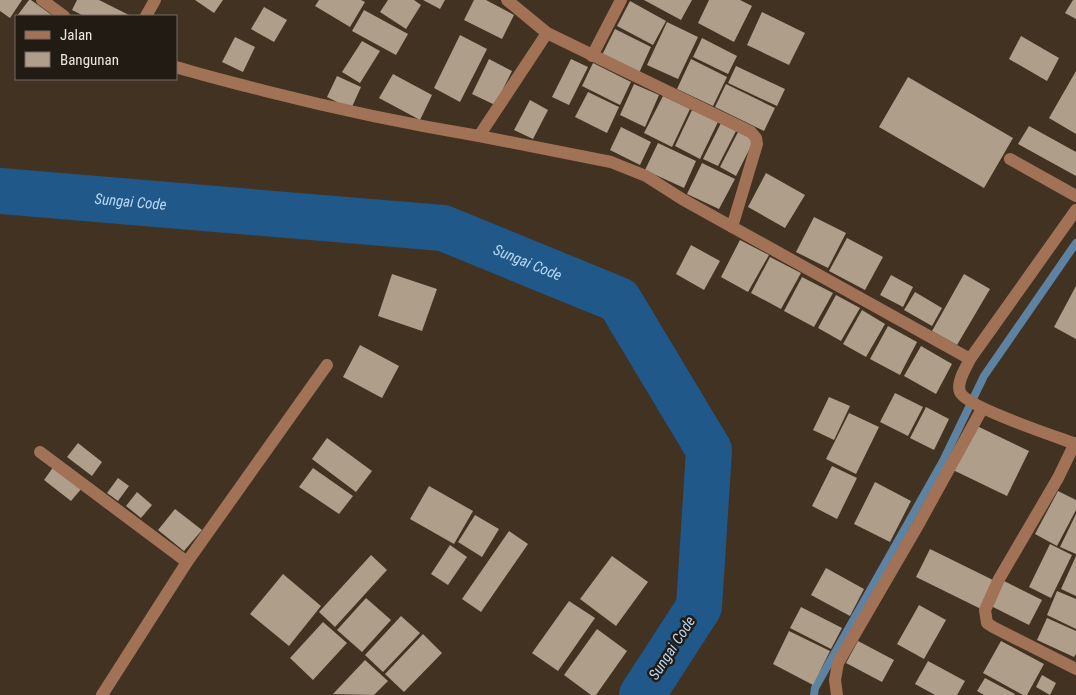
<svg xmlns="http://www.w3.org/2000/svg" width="1076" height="695" font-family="'Roboto Condensed',sans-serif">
  <rect width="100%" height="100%" fill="#413222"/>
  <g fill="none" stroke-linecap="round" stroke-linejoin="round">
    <!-- stream -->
    <polyline stroke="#5e82a1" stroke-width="8" points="814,695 815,688 943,461 984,376 1076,243"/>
    <!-- river -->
    <path stroke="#205889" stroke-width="46" id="s1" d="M0 191 443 228 619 300 709 450 699 607 642 695"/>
  </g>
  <!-- building -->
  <g fill="#ae9e8a">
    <polygon points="0,0 22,0 10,18 0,11"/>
    <polygon points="29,0 31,0 53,16 17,16"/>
    <polygon points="77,0 99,0 131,16 84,16 72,10"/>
    <polygon points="195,0 223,0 214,13"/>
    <polygon points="319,0 361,0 365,2 350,27 315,6"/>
    <polygon points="388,0 414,0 421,5 406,29 380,12"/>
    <polygon points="423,0 445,0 440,9"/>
    <polygon points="474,0 486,0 514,15 502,39 464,20"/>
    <polygon points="644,0 692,0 681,20"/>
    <polygon points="709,0 740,0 752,6 734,42 698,23"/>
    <polygon points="1073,0 1076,0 1076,19 1065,13"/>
    <polygon points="630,1 666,21 653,45 617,26"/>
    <polygon points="264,7 287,20 274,42 251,29"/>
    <polygon points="364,10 408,34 396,55 352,31"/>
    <polygon points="762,12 805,33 789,65 747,45"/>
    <polygon points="667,22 698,37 678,79 647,65"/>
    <polygon points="615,29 651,47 639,73 602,55"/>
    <polygon points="460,35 487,49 460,102 434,88"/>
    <polygon points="1021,36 1059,58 1047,81 1009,59"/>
    <polygon points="235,37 255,47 243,72 222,62"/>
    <polygon points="702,38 737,56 728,74 693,57"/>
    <polygon points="362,41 380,51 360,83 342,72"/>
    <polygon points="489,59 512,71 495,105 472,94"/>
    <polygon points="571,59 588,67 569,105 552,97"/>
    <polygon points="691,59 727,77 713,106 677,89"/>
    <polygon points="593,63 631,82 620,105 582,86"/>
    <polygon points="736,66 785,89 777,106 728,83"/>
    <polygon points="1076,71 1076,134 1049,118"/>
    <polygon points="393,74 432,95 420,120 379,98"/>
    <polygon points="337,76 361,87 351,109 327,97"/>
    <polygon points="908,77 1013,138 984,188 879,127"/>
    <polygon points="634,84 659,95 645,127 620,115"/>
    <polygon points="726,84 775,108 764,131 715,107"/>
    <polygon points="588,92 619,107 607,133 575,117"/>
    <polygon points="663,96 690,109 672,147 644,133"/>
    <polygon points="530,100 548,110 533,139 514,130"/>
    <polygon points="692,110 718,122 700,159 675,146"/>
    <polygon points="721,123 736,131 718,166 703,159"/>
    <polygon points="1029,126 1076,152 1076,176 1018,144"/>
    <polygon points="621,127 651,142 640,165 610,150"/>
    <polygon points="738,132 754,140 736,176 720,167"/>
    <polygon points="658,143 696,161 684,188 645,170"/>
    <polygon points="702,163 735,179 719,209 687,194"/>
    <polygon points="766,173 805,195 785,228 748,207"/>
    <polygon points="814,217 846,233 828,268 796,252"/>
    <polygon points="847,238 883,257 865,290 829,271"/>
    <polygon points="740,240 769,255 748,292 721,277"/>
    <polygon points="691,245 720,261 704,290 676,274"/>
    <polygon points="770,257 801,273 781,309 751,293"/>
    <polygon points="392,274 437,289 422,331 378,316"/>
    <polygon points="964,274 990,289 957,345 932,331"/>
    <polygon points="891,275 913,287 903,307 880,295"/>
    <polygon points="802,277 833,293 814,327 784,311"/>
    <polygon points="1076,286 1076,339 1054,327"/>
    <polygon points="915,292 942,308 932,326 904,310"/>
    <polygon points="836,295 860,308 841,341 818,328"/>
    <polygon points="862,310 885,324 866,357 843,344"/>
    <polygon points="888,326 917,342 900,375 870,359"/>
    <polygon points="360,345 399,366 382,398 343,377"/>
    <polygon points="921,346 952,364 936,394 904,376"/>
    <polygon points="895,393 923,407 908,436 880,422"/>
    <polygon points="829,397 850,406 834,440 813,430"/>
    <polygon points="926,407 949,419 934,450 910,438"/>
    <polygon points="849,413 879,427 856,474 826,459"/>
    <polygon points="975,425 1029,451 1007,496 953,470"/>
    <polygon points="327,438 372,471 356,492 312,459"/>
    <polygon points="78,443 102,462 92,476 67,457"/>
    <polygon points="54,466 82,488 71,501 44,480"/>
    <polygon points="832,466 857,478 837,519 812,506"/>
    <polygon points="313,468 353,496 339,514 299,487"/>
    <polygon points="118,478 129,486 118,501 107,493"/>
    <polygon points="875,482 911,501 890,542 854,524"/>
    <polygon points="429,486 473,511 454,544 410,519"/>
    <polygon points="1058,491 1076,500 1076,510 1057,546 1035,534"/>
    <polygon points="137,492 152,505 141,518 126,506"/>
    <polygon points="175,509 202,530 184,551 158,530"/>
    <polygon points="1076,514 1076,554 1060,547"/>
    <polygon points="475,515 499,529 482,557 458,542"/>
    <polygon points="509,531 528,544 481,612 462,599"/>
    <polygon points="1050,544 1072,555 1051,598 1029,587"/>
    <polygon points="450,545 467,557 448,585 431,574"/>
    <polygon points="930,549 995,581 981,609 916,577"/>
    <polygon points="371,555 387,570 335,627 319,612"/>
    <polygon points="612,556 648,582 616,626 580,599"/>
    <polygon points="1076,556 1076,596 1061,589"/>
    <polygon points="826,568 864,589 850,616 811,595"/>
    <polygon points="283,574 321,606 289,646 250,614"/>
    <polygon points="1002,580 1042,600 1029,625 989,605"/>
    <polygon points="1057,591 1076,599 1076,629 1047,615"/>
    <polygon points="366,598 391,620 362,652 337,630"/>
    <polygon points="569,601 595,618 558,671 532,653"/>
    <polygon points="919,605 946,620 924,659 897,644"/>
    <polygon points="801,607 842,628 831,649 790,628"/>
    <polygon points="401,616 420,633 383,672 365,655"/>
    <polygon points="1047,618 1076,631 1076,654 1074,657 1037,640"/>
    <polygon points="323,622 347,643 313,680 290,658"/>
    <polygon points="597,629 627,651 596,695 591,695 564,675"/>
    <polygon points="789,631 830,651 813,685 773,664"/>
    <polygon points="423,634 442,653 404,692 385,674"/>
    <polygon points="858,641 894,660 882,682 846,663"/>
    <polygon points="1001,641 1044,664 1027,695 1023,695 983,673"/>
    <polygon points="365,660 388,681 374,695 333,694"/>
    <polygon points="928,661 965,681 957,695 935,695 915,684"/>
    <polygon points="1042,675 1056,683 1050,695 1036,687"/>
    <polygon points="985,678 1015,694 1014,695 984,695 977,691"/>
  </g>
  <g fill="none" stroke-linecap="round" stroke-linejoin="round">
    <!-- minor -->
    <g stroke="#a17256" stroke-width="12">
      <polyline points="42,0 64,16"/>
      <polyline points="507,0 547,33 751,132 756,138 757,144 732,227"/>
      <polyline points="146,16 155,0"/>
      <polyline points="592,56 621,0"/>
      <path d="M176 67C205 76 235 83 265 91 336 109 407 124 479 136L547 33"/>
      <polyline points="479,136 611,162 646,176 682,199 970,359"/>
      <polyline points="1010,159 1076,196"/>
      <path d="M1076 210 970 359C966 368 956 382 960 392 966 407 1057 437 1076 444"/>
      <polyline points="1075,443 1058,478 999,579 985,610 987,623 993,627 1076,669"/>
      <polyline points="40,452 187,562"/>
      <polyline points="102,695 187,562 327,365"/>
      <polyline points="837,695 835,680 838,663 917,527 982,409"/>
    </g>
  </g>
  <g text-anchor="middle" stroke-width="5" stroke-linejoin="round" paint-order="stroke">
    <!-- water labels -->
    <g font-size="15" font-style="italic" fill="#bad7f4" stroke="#221b14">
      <text dy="5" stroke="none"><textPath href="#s1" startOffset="131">Sungai Code</textPath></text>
      <text dy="5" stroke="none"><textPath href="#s1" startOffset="536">Sungai Code</textPath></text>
      <text transform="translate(672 648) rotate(-57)" y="5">Sungai Code</text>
    </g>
  </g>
  <!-- legend -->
  <rect x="15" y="15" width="162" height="65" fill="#221b14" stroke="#746b63"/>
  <rect x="25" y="31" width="25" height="8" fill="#a17256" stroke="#746b63"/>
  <text x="60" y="40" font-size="15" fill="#eee4da">Jalan</text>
  <rect x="25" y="52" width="25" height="15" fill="#ae9e8a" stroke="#746b63"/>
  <text x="60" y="65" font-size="15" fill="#eee4da">Bangunan</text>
</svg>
